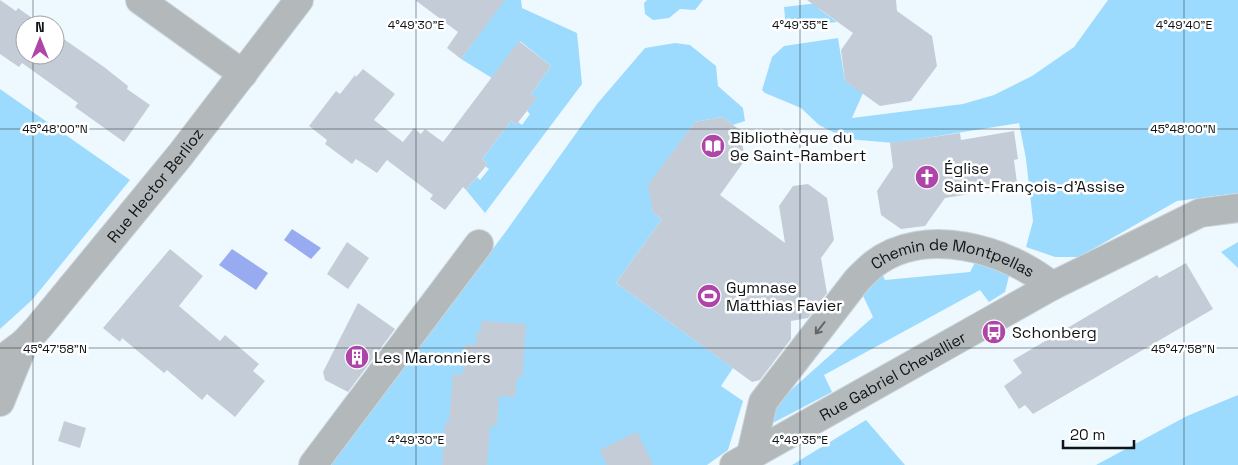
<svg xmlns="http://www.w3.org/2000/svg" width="1238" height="465" font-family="'Space Grotesk',sans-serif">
  <rect width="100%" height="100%" fill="#eef9ff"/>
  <!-- green -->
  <g fill="#9ddbfe">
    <polygon points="504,0 521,0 522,8 577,33 582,84 485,213 466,190 477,177 480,180 489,169 485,166 487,163 482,159 511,121 516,125 518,122 522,125 530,114 527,111 536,98 531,94 551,66 520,41 492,78 461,59"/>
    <polygon points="647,0 703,0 695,10 680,9 669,18 653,20 645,14 644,3"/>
    <polygon points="1108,0 1238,0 1238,193 1177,201 1079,257 1055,257 1026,247 1033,221 1026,159 1019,123 894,143 847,139 819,125 801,108 765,93 762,90 772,57 784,46 838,38 845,81 863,93 852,118 963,104 994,95 1032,76 1074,47"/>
    <polygon points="818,3 819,9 837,22 786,28 784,7"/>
    <polygon points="675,43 690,45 716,66 718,86 743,108 745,121 733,125 722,117 695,122 649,185 653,213 662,219 616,283 733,368 721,386 743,401 728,450 707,465 330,465 507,230 597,104 645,48"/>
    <polygon points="0,89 130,180 32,300 0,329"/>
    <polygon points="1238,242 1238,268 1221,252"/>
    <polygon points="979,255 1001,263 1009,276 1005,292 989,302 980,290 824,375 832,392 769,425 772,407 873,317 858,285 880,269 885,280 970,272"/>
    <polygon points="1238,395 1238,465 1096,465 1187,416"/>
    <polygon points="866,420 905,465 792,465"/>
  </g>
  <!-- water -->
  <g fill="#98abf0">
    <polygon points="292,229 321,248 311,259 284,240"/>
    <polygon points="232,249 268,273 256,290 219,265"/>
  </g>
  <!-- building -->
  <g fill="#c4cdd7">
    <polygon points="0,0 16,11 18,8 42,25 25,25 25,55 55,55 55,33 104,67 128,86 127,89 150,105 124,142 75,107 78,103 22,63 19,67 0,54"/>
    <polygon points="415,0 505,0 461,59 447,48 458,32"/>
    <polygon points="807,0 896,0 897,11 932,36 937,66 911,101 880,106 845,81 841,50 853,33"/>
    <polygon points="519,41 551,66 531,94 537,98 516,125 511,121 482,159 487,163 486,166 466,190 463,187 445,210 430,199 433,195 387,160 377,173 356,159 352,164 325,144 327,140 309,126 336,91 340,94 355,75 356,77 363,69 395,94 374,120 403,142 414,128 421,134 425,129 443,142"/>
    <polygon points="722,117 740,130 745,160 720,195 785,243 779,206 793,186 808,184 827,198 834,240 821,258 827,293 808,318 791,321 791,339 760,380 752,382 616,283 662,219 653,213 648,185 695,122"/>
    <polygon points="1014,131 1018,159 1014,160 1017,183 969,190 970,194 945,198 925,226 901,229 881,215 877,191 893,167 890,143 960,133 961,140"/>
    <polygon points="347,242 369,258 348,289 327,274"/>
    <polygon points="170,249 203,276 179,306 220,341 225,335 259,364 253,371 265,381 235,417 207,394 202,400 167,370 164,373 122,338 120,342 103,328"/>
    <polygon points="1186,263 1213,309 1033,414 1025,405 1019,409 1004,386 1022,373 1013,360 1157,275 1159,278"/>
    <polygon points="358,303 395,329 348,392 325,380 323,372"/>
    <polygon points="481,321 526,324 522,378 517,377 515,397 499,396 497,426 490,426 487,465 442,465 445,422 449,423 453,374 463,375 465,344 476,345 477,331 481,331"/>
    <polygon points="64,421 86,428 80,448 58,441"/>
    <polygon points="637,432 653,465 607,465 600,450"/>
  </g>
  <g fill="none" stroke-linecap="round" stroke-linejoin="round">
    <!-- minor casing -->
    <g stroke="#cad4da" stroke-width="30">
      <g id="minor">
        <polyline points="140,0 243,74"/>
        <path id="s1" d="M0 361 24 343 38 328 181 154 299 0"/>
        <polyline points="0,402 24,343"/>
        <path id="s2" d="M751 454 763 402 857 280C862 275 868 269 874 264 925 225 1007 249 1052 286"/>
        <polyline points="313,465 479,244"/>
        <path id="s3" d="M734 465 1052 286 1200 213 1238 208"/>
      </g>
    </g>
    <!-- minor -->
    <use href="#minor" stroke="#b3b9bb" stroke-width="28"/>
  </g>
  <!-- one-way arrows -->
  <defs><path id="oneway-shaft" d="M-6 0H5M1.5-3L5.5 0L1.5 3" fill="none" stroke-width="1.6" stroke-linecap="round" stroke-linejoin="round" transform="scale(1.25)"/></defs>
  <use stroke="#626669" href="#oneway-shaft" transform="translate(820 328) rotate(128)"/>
  <!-- ticks -->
  <path fill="none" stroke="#101417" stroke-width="1" stroke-opacity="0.45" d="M33 0V25M416 0V465M800 0V465M1184 0V465M33 55V465M0 129H1238M0 348H1238"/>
  <!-- icons -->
  <defs>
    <g id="library-disc" transform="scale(1.25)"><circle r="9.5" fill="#ae46a9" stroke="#fff"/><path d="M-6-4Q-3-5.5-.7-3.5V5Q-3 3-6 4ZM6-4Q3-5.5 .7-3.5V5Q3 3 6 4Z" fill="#fff"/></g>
    <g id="church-disc" transform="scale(1.25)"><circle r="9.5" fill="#ae46a9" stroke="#fff"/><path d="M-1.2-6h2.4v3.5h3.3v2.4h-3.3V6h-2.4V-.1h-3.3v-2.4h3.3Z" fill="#fff"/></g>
    <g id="stadium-disc" transform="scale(1.25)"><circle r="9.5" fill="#ae46a9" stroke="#fff"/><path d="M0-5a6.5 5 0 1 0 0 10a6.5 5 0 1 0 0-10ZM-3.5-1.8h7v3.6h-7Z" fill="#fff"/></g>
    <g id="bus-disc" transform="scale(1.25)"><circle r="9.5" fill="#ae46a9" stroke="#fff"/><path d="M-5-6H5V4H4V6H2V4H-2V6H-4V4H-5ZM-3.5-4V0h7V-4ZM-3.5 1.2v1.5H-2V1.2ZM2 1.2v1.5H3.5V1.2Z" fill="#fff"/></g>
    <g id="building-disc" transform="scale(1.25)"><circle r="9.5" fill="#ae46a9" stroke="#fff"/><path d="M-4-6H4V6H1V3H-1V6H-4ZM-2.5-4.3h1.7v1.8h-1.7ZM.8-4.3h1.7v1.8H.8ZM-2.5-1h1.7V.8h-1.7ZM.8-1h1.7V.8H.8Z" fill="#fff"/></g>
  </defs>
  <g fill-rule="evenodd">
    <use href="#library-disc" x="713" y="146"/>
    <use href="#church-disc" x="927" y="177"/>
    <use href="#stadium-disc" x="709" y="296"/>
    <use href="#bus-disc" x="994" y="332"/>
    <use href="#building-disc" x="357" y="357"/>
  </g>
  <g text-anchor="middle" stroke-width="5" stroke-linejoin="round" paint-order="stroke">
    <!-- poi labels -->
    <g font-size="16" fill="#101417" stroke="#fff" text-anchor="start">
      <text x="730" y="143">Bibliothèque du<tspan x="730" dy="18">9e Saint-Rambert</tspan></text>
      <text x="944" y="174">Église<tspan x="944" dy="18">Saint-François-d'Assise</tspan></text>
      <text x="726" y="293">Gymnase<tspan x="726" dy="18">Matthias Favier</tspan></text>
      <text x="1012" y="338">Schonberg</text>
      <text x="374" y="363">Les Maronniers</text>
    </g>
    <!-- street labels -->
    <g font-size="16" fill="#101417" stroke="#fff">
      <text dy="6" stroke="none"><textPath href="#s1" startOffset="235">Rue Hector Berlioz</textPath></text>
      <text dy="6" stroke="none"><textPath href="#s2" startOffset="314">Chemin de Montpellas</textPath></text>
      <text dy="6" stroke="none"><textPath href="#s3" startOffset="182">Rue Gabriel Chevallier</textPath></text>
    </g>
  </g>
  <g font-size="12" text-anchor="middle" fill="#101417" stroke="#fff" stroke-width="5" stroke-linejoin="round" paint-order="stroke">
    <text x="416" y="29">4°49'30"E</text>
    <text x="800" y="29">4°49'35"E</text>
    <text x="1184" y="29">4°49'40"E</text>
    <text x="55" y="133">45°48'00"N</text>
    <text x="1183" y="133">45°48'00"N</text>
    <text x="55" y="353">45°47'58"N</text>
    <text x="1183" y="353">45°47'58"N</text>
    <text x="416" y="444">4°49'30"E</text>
    <text x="800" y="444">4°49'35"E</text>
  </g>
  <!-- north arrow -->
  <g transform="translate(40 40)"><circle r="24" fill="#ffffff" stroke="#9fa1a2"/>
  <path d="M0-4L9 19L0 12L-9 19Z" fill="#ae46a9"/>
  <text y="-8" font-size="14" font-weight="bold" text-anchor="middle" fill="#101417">N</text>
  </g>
  <!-- scale -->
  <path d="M1063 440v8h71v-8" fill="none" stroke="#101417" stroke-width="2.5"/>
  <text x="1070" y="440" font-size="15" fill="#101417" stroke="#ffffff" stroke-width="4" paint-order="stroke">20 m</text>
</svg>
